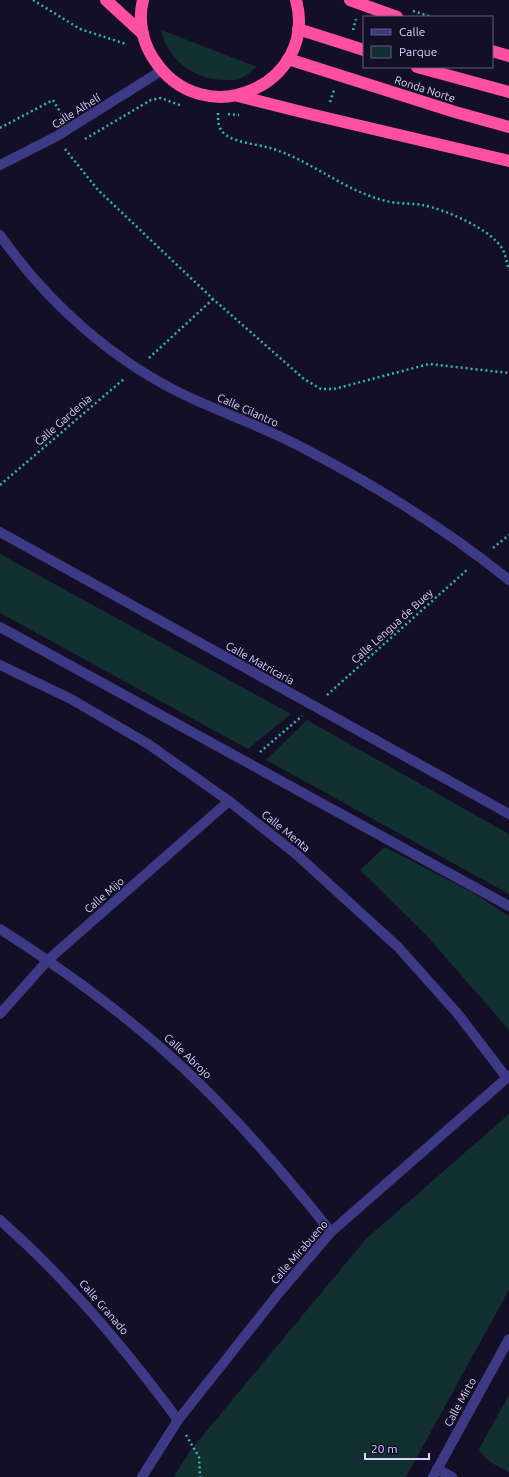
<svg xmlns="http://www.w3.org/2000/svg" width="509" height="1477" font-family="Ubuntu,sans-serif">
  <rect width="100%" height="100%" fill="#130f26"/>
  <!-- green -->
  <g fill="#12302f">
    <path d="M161 30 257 67C251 71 245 77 239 79 234 81 228 80 223 80 193 79 167 59 161 30Z"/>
    <polygon points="0,554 291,714 248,749 0,613"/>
    <polygon points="307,720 509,834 509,894 266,760"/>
    <polygon points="385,847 475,894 509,916 509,1030 427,936 360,870"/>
    <polygon points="509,1114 509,1290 406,1477 174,1477 189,1452 366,1239"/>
    <path d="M509 1395V1472C497 1466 485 1461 479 1449Z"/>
  </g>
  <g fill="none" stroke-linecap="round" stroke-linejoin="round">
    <!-- path -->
    <g stroke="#2fb8b0" stroke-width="2.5" stroke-dasharray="2 3" stroke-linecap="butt">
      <polyline points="33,0 80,29 126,44"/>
      <polyline points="413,11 432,17"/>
      <polyline points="353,30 356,19"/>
      <polyline points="330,102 334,90"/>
      <path d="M218 113C218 122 218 129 226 135 237 143 256 144 270 148 311 160 344 191 386 201 397 204 410 203 422 205 444 209 492 229 503 250 506 256 507 264 509 270"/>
      <polyline points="228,114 239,115"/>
      <polyline points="0,128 53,100 62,115"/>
      <polyline points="85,139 151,100 161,98 182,106"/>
      <polyline points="65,149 98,190 213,299 304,379 321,389 334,389 429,364 509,373"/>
      <polyline points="149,358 213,299"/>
      <polyline points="0,485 125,378"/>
      <polyline points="493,548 509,535"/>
      <polyline points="327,695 468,569"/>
      <polyline points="260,752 302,716"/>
      <polyline points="186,1435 199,1457 200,1477"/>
    </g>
    <!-- minor -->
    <g stroke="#3d3a85" stroke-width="10">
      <polyline points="0,165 57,136 161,71"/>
      <path d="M0 235C48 304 116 364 193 399 231 416 270 430 307 450 378 487 447 530 509 580"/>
      <polyline points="0,532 509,814"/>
      <polyline points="0,627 509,906"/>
      <polyline points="0,665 71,699 148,744 229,801 296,854 398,947 457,1013 507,1078"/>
      <path d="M0 929C72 975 142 1026 203 1087 249 1132 291 1182 331 1232"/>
      <polyline points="0,1014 48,960 229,801"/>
      <path d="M0 1220C68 1280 125 1348 178 1420"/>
      <polyline points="437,1469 452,1477"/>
      <polyline points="142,1477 178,1420 278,1294 331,1232 509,1076"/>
      <polyline points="433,1477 509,1339"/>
    </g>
    <!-- highway -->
    <g stroke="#ff4fa3" stroke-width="12">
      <polyline points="106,0 143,34"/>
      <path d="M143 0C138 19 142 41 153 58 203 137 319 84 296 0"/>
      <polyline points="350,0 397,17"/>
      <polyline points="298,29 364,50"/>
      <polyline points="492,51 509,56"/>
      <polyline points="288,59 455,112 509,127"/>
      <polyline points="417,67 509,92"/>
      <polyline points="238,96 314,115 509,161"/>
    </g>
  </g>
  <g text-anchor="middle" stroke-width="3" stroke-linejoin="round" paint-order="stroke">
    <!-- street labels -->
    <g font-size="11" fill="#d9d4ff" stroke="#130f26">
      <text transform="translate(425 89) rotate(18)" y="4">Ronda Norte</text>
      <text transform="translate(76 111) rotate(-32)" y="4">Calle Alhelí</text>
      <text transform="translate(248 410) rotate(24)" y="4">Calle Cilantro</text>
      <text transform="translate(63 420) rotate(-41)" y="4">Calle Gardenia</text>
      <text transform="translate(392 626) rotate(-42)" y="4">Calle Lengua de Buey</text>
      <text transform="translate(260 663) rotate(29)" y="4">Calle Matricaria</text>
      <text transform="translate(286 831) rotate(39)" y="4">Calle Menta</text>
      <text transform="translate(104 895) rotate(-41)" y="4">Calle Mijo</text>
      <text transform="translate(188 1056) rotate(43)" y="4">Calle Abrojo</text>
      <text transform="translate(299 1252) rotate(-49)" y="4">Calle Mirabueno</text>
      <text transform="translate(104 1307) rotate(49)" y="4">Calle Granado</text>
      <text transform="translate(460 1402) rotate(-61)" y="4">Calle Mirto</text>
    </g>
  </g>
  <!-- legend -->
  <rect x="363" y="16" width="130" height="52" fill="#130f26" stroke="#625e7d"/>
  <rect x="371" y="29" width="20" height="6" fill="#3d3a85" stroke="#625e7d"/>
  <text x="399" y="36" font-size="12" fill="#d9d4ff">Calle</text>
  <rect x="371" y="46" width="20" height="12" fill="#12302f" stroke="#625e7d"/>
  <text x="399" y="56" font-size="12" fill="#d9d4ff">Parque</text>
  <!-- scale -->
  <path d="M365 1453v6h64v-6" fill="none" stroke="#d9d4ff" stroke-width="2"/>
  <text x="371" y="1453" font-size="12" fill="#d9d4ff" stroke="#130f26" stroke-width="3" paint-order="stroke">20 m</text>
</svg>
